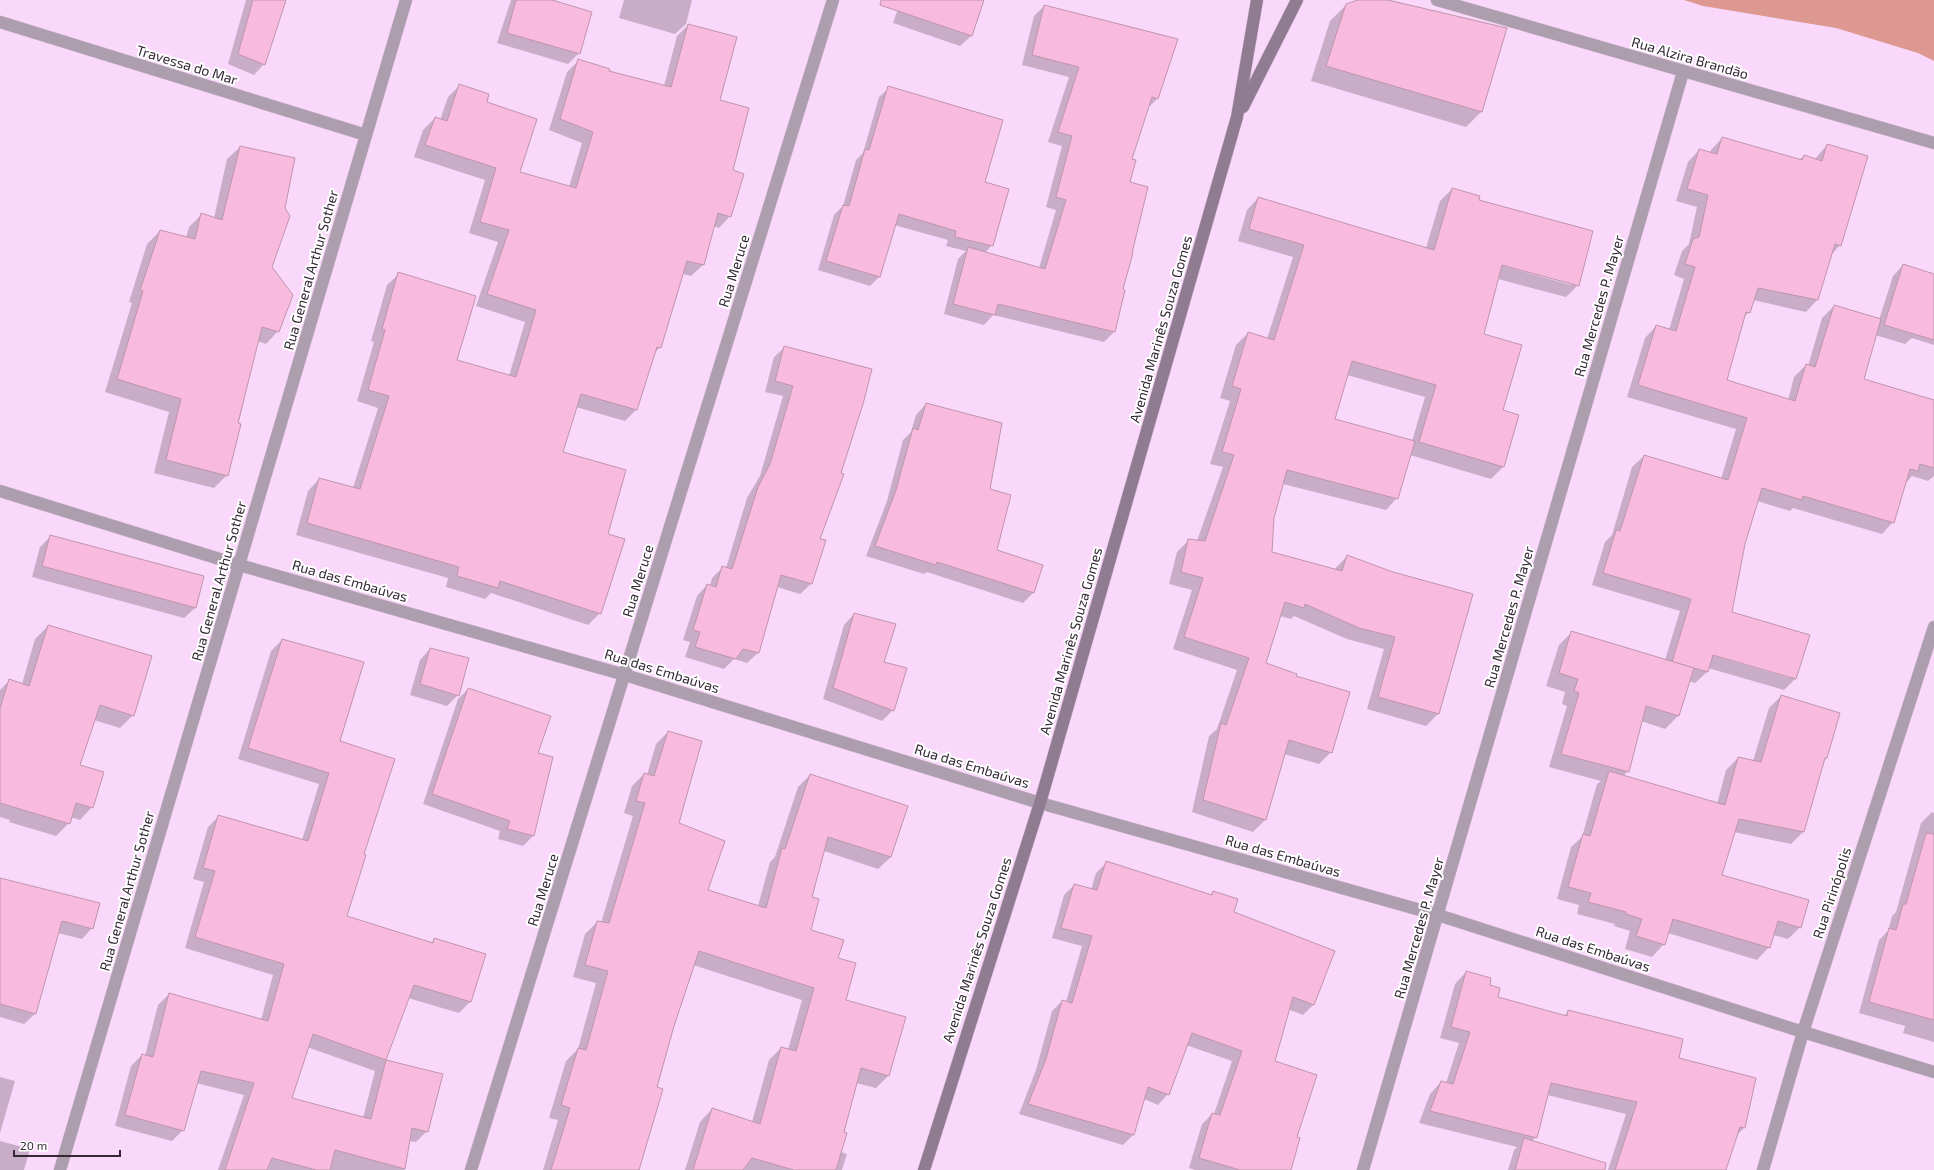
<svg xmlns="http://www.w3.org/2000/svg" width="1934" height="1170" font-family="'Exo 2',sans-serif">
  <rect width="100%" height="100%" fill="#fad8fb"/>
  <!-- forest -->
  <polygon fill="#dd9892" points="1684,0 1934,0 1934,61 1918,53 1836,28 1703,6"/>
  <!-- shadow -->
  <g fill="#0003" fill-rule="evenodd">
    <polygon points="246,0 285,0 264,64 254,75 228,64"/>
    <polygon points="511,0 548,0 579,53 568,64 497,43"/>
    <polygon points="624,0 692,0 686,24 675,34 619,18"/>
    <polygon points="901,0 980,0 983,1 971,36 960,46 893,23"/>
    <polygon points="1360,0 1382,0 1482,111 1466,127 1311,81 1330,21 1346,5"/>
    <polygon points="1044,6 1157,99 1147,109 1131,160 1122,290 1124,290 1114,332 1104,342 993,315 984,325 944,314 958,259 966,251 946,246 948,240 894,225 879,277 870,286 818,270 834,215 843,206 856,160 863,153 879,97 889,88 992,245 985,253 1039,268 1056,210 1046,207 1062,146 1048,142 1069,77 1022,65 1034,16"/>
    <polygon points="688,25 719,100 732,171 730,216 719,228 713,226 703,265 691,276 683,274 660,347 654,354 636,410 625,421 576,407 561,452 607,535 600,613 588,625 491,593 485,599 446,587 448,578 296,535 308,491 319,479 353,488 378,408 357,401 374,342 371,341 387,285 399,274 455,361 509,376 525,322 476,306 498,242 469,233 485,180 414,157 423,130 435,118 440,120 448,97 460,85 485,102 519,172 569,187 582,143 549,130 567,72 579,60 608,71 664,86 677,36"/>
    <path d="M1722 138 1799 160 1804 156 1815 159 1827 145 1840 245 1831 255 1817 300 1806 312 1753 300 1749 312 1743 318 1725 381 1788 400 1794 377 1806 365 1808 366 1822 318 1834 306 1879 320 1893 276 1903 265 1934 275V345L1912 338 1905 344 1875 335 1863 380 1934 417V476L1928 481 1912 476 1906 483 1893 522 1882 534 1793 508 1790 511 1757 501 1744 544 1731 612 1796 678 1784 690 1708 668 1707 672 1695 683 1689 681 1678 716 1665 729 1641 721 1628 771 1623 776 1717 804 1726 770 1738 758 1753 761 1769 708 1781 696 1827 758 1823 761 1803 832 1791 844 1734 832 1720 875 1800 927 1788 939 1773 935 1769 947 1757 960 1668 933 1664 944 1652 957 1625 949 1630 931 1614 926 1615 924 1577 914 1579 905 1557 899 1571 847 1582 837 1597 784 1601 781 1549 767 1567 706 1562 704 1565 692 1546 686 1559 645 1572 632 1665 660 1680 611 1592 585 1605 542 1612 535 1632 467 1644 456 1721 479 1736 429 1627 397 1645 338 1656 326 1669 330 1684 279 1674 275 1682 251 1689 244 1697 207 1676 201 1688 162 1699 150 1710 153 1711 150ZM1708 652 1790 676V678L1708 654Z"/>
    <polygon points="240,147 284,209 271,267 278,331 266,344 257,341 227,475 214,488 154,473 169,412 105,392 132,303 129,302 147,244 160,231 186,238 189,227 201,215 214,218 227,159"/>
    <path d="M1452 189 1478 201 1578 285 1566 297 1498 279 1482 335 1501 411 1518 416 1503 467 1491 479 1410 455 1397 498 1386 510 1283 484 1273 518 1271 552 1334 570 1347 556 1393 573 1438 714 1426 726 1367 709 1384 649 1347 639 1294 616 1291 619 1280 616 1264 664 1295 677 1331 752 1319 764 1284 754 1265 820 1253 832 1192 812 1209 736 1217 729 1237 670 1173 649 1192 590 1169 584 1177 552 1189 540 1197 541 1223 467 1210 464 1230 401 1220 398 1236 345 1248 333 1267 339 1293 257 1238 241 1247 210 1258 198 1426 248 1440 201ZM1497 263 1571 283V285L1497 264ZM1347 375 1425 397 1412 441 1334 419Z"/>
    <polygon points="785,347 871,369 819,539 811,584 800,594 777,587 758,653 747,663 734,659 724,669 685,657 690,642 683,640 697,596 707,585 710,586 712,578 723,567 726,568 747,498 760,476 783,396 765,392 774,357"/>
    <polygon points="926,404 989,490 995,550 1033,593 1023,603 927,572 924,574 866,556 887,501 903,440 911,432 916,415"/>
    <polygon points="51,536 203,577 195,608 184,618 32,577 40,547"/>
    <polygon points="854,614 883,663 893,710 882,721 823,699 844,625"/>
    <polygon points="48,626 133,715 120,728 94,720 79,766 92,807 80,820 70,817 69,823 56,836 9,822 10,820 0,817 0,690 10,680 22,684 35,639"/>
    <path d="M282 640 339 742 362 854 346 917 431 943 434 940 471 1001 459 1013 408 998 384 1060 442 1075 427 1131 416 1142 409 1141 404 1170H218L244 1095 196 1083 183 1130 172 1141 115 1126 131 1066 142 1055 145 1056 158 1005 169 994 261 1020 273 975 185 948 204 882 193 879 208 827 219 816 302 840 319 784 238 759 271 651ZM307 1047 375 1071 363 1118 291 1099Z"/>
    <polygon points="430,649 458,695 447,706 410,695 420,660"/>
    <polygon points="468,689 537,753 551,757 533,836 523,846 498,839 500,831 423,804 458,699"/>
    <polygon points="668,732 677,824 706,891 758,906 770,862 775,857 798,787 810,775 907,807 891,857 878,869 824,851 811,897 809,931 837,959 844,1000 888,1076 876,1088 856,1083 843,1133 841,1152 847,1154 842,1170 685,1170 700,1122 712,1109 752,1122 769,1060 781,1048 788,1050 802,1000 693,965 673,1026 655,1088 638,1170 543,1170 558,1120 549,1118 566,1061 578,1049 596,983 573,977 585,934 597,922 601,923 633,816 624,813 632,786 644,774 647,775 656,744"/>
    <polygon points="1932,812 1934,813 1934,1042 1903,1033 1905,1026 1859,1013 1879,940 1888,931 1892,916 1896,912 1921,823"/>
    <polygon points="1106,863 1210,895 1213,892 1313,1005 1303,1015 1288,1009 1274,1062 1296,1138 1290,1170 1195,1170 1189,1168 1202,1124 1212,1114 1214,1114 1232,1061 1186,1045 1168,1094 1158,1105 1144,1099 1133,1135 1123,1145 1019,1114 1036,1070 1052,1011 1062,1001 1066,1002 1082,946 1052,938 1064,895 1074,885 1091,890 1096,873"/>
    <polygon points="0,879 92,928 82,939 58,933 35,1014 24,1024 0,1017"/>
    <polygon points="1466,972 1488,986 1496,997 1564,1016 1569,1011 1677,1059 1755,1079 1744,1128 1736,1136 1725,1170 1608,1170 1626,1114 1547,1095 1536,1137 1532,1141 1560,1170 1508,1170 1514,1150 1517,1147 1419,1123 1430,1094 1441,1082 1446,1083 1459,1043 1440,1038 1455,984"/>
    <polygon points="0,1077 15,1081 0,1133"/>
    <polygon points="0,1141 30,1149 24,1170 0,1170"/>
  </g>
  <!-- building -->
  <g fill="#f9bbdd" stroke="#bf95ac" fill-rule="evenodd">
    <polygon points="253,0 286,0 265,65 238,54"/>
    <polygon points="516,0 552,0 592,12 580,54 507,33"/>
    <polygon points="881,0 984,0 972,36 880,5"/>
    <polygon points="1358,0 1388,0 1507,28 1482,112 1326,66 1346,4"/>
    <polygon points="1044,5 1178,39 1158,99 1152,97 1132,159 1136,160 1130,182 1148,187 1132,253 1133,253 1123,289 1125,290 1115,332 998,304 995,315 953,304 968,247 1045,269 1066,200 1056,197 1072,136 1058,132 1079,67 1032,55"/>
    <polygon points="688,24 737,37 720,100 749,108 733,170 744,174 731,217 718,213 704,265 687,261 661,348 657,347 637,410 581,394 563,452 626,470 608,534 625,539 601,614 500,581 498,588 457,576 459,567 307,523 319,478 360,489 389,396 368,390 385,330 382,329 398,272 476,296 457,360 516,377 536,310 487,294 509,230 480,222 496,168 425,145 435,117 447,121 459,84 489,94 487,102 537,119 520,172 576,188 593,132 560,119 578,59 610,69 609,71 671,87"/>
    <polygon points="888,86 1003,120 985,182 1009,189 993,246 955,237 956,231 899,214 880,277 826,261 843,205 849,206 865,149 869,150"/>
    <polygon points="1722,137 1802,160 1804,155 1822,161 1827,144 1868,156 1841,246 1835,244 1818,300 1758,288 1750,313 1746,312 1727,380 1795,401 1806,364 1815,367 1834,305 1881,319 1864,379 1934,400 1934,468 1920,464 1918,471 1910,469 1894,523 1803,496 1802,500 1762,488 1745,544 1732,612 1810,635 1796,679 1713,655 1708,672 1672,662 1691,599 1603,573 1616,530 1620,531 1644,455 1728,480 1747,418 1638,385 1656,325 1676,331 1695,267 1685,264 1693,239 1699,237 1708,195 1687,189 1699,149 1717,154"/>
    <polygon points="240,146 295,158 285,208 290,216 272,267 293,295 279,332 262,327 238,423 241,424 228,476 166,460 181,399 117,379 143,291 140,290 160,230 195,239 201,213 222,220"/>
    <polygon points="1452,188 1480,196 1479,200 1593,231 1579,286 1502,265 1484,334 1522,345 1503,410 1519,415 1504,467 1419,442 1436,385 1352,361 1335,419 1415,441 1398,499 1287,470 1274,518 1272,552 1342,571 1347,555 1393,572 1473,594 1439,714 1378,697 1395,637 1359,628 1305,604 1304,608 1285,602 1266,663 1297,674 1296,676 1350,692 1332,753 1289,740 1266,820 1203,800 1221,723 1226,725 1249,658 1184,637 1203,578 1181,572 1188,539 1205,541 1234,455 1222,452 1241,389 1232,386 1248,332 1274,340 1304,245 1249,229 1258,197 1434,250"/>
    <polygon points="1903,264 1934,274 1934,340 1884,325"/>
    <polygon points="784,346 872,369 863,404 841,473 844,474 820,539 826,540 812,584 781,575 759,653 743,649 736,659 695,647 700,632 693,630 707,584 716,587 722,566 732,569 758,487 770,464 793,386 775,381"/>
    <polygon points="926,403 1002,423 990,489 1011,495 997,550 1043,565 1034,593 937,562 936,565 875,546 896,490 913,428 918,430"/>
    <polygon points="50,535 204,576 196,608 42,566"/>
    <polygon points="854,613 896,624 884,662 907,668 894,711 833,688"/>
    <polygon points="48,625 152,656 134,716 100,705 80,765 104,772 93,808 76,803 70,824 0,803 0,708 9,679 29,686"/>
    <polygon points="1571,631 1694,668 1679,716 1646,706 1629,772 1561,754 1579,693 1574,691 1578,679 1559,673"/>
    <path d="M282 639 364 662 340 741 395 759 364 854 366 855 347 916 433 943 434 938 486 954 471 1002 414 985 386 1060 443 1074 428 1132 412 1128 405 1169 335 1150 330 1170H316L272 1158 267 1170H225L254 1083 201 1071 184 1131 125 1115 142 1054 153 1057 169 993 268 1021 284 964 195 937 215 871 203 868 218 815 308 841 329 773 248 748ZM313 1034 386 1060 371 1119 292 1098Z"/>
    <polygon points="430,648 469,658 459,696 420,684"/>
    <polygon points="468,688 551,716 538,753 553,757 534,836 507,829 510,821 432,794"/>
    <polygon points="1781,695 1840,713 1827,758 1825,758 1804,832 1739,819 1722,875 1809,900 1801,928 1778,921 1770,948 1673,919 1665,945 1636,936 1642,919 1626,914 1626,912 1588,902 1591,893 1568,887 1583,834 1590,836 1609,771 1725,805 1738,757 1761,762"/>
    <polygon points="668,731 702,741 679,823 725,841 708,890 766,908 782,848 785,849 810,774 908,806 891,857 828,837 812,897 819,899 811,930 844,940 838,958 856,963 846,1000 906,1017 889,1076 861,1068 844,1132 847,1133 836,1170 794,1170 752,1158 743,1170 693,1170 712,1108 760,1124 781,1047 796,1051 814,988 699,951 674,1026 657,1087 663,1089 639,1170 551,1170 570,1108 561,1105 578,1048 586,1050 608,971 585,965 597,921 609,923 645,803 636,801 644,773 654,776"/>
    <polygon points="1926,833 1934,834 1934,1020 1869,1002 1889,928 1896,930 1903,904 1906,904"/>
    <polygon points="1106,861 1212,895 1213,891 1238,899 1234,912 1335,951 1314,1005 1293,997 1275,1061 1317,1075 1297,1137 1300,1138 1291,1170 1240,1170 1199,1158 1212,1113 1220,1115 1242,1051 1192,1033 1169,1095 1148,1087 1134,1135 1028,1104 1046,1059 1062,1000 1072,1003 1092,936 1061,928 1074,884 1097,890"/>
    <polygon points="0,878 100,903 93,929 62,921 36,1014 0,1004"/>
    <polygon points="1466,971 1491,978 1490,985 1500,988 1498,997 1567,1016 1568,1010 1683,1039 1679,1058 1756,1078 1745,1128 1740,1127 1726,1170 1615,1170 1637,1102 1551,1083 1537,1138 1430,1111 1441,1081 1453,1084 1470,1032 1451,1027"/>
    <polygon points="1524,1138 1606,1163 1605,1170 1515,1170"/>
  </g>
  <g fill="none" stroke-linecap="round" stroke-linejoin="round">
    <!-- street casing -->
    <g stroke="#d6b8d7" stroke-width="13">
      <g id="street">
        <polyline points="1437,0 1934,143"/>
        <polyline points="0,22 366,135"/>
        <polyline points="0,491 239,565 625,675 1040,803 1438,915 1803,1032 1934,1072"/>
        <polyline points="60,1170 406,0"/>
        <polyline points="471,1170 833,0"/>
        <polyline points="1363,1170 1683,72"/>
        <polyline points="1763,1170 1803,1032 1934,627"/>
      </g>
    </g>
    <!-- secondary casing -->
    <g stroke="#d6b8d7" stroke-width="13">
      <g id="secondary">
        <polyline points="1243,107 1297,0"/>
        <polyline points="924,1170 1040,803 1237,117 1257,0"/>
      </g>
    </g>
    <!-- street -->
    <use href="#street" stroke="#ac9ead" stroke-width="12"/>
    <!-- secondary -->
    <use href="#secondary" stroke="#907c91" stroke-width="12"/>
  </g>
  <g text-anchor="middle" stroke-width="4" stroke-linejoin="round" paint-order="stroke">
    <!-- street labels -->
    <g font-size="14" fill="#332734" stroke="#fff">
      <text transform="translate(1690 58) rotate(16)" y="5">Rua Alzira Brandão</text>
      <text transform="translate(187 65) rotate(17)" y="5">Travessa do Mar</text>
      <text transform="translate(311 270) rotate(-74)" y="5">Rua General Arthur Sother</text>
      <text transform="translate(734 271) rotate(-73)" y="5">Rua Meruce</text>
      <text transform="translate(1599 306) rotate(-74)" y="5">Rua Mercedes P. Mayer</text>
      <text transform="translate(1161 329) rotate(-74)" y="5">Avenida Marinês Souza Gomes</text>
      <text transform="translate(219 581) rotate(-74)" y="5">Rua General Arthur Sother</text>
      <text transform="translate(350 581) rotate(16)" y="5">Rua das Embaúvas</text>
      <text transform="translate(638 581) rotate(-73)" y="5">Rua Meruce</text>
      <text transform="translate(1509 617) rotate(-74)" y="5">Rua Mercedes P. Mayer</text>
      <text transform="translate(1071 641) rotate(-74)" y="5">Avenida Marinês Souza Gomes</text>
      <text transform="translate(662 671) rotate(17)" y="5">Rua das Embaúvas</text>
      <text transform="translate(972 766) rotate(17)" y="5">Rua das Embaúvas</text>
      <text transform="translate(1283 856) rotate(16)" y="5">Rua das Embaúvas</text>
      <text transform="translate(543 890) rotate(-73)" y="5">Rua Meruce</text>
      <text transform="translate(127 891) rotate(-74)" y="5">Rua General Arthur Sother</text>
      <text transform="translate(1832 893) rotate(-72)" y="5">Rua Pirinópolis</text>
      <text transform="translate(1419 928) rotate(-74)" y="5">Rua Mercedes P. Mayer</text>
      <text transform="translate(1593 949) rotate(18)" y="5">Rua das Embaúvas</text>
      <text transform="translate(977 950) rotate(-72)" y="5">Avenida Marinês Souza Gomes</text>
    </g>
  </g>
  <!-- scale -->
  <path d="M14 1150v6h106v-6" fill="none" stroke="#332734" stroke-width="2"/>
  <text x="20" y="1150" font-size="12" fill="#332734" stroke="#ffffff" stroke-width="3" paint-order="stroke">20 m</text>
</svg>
